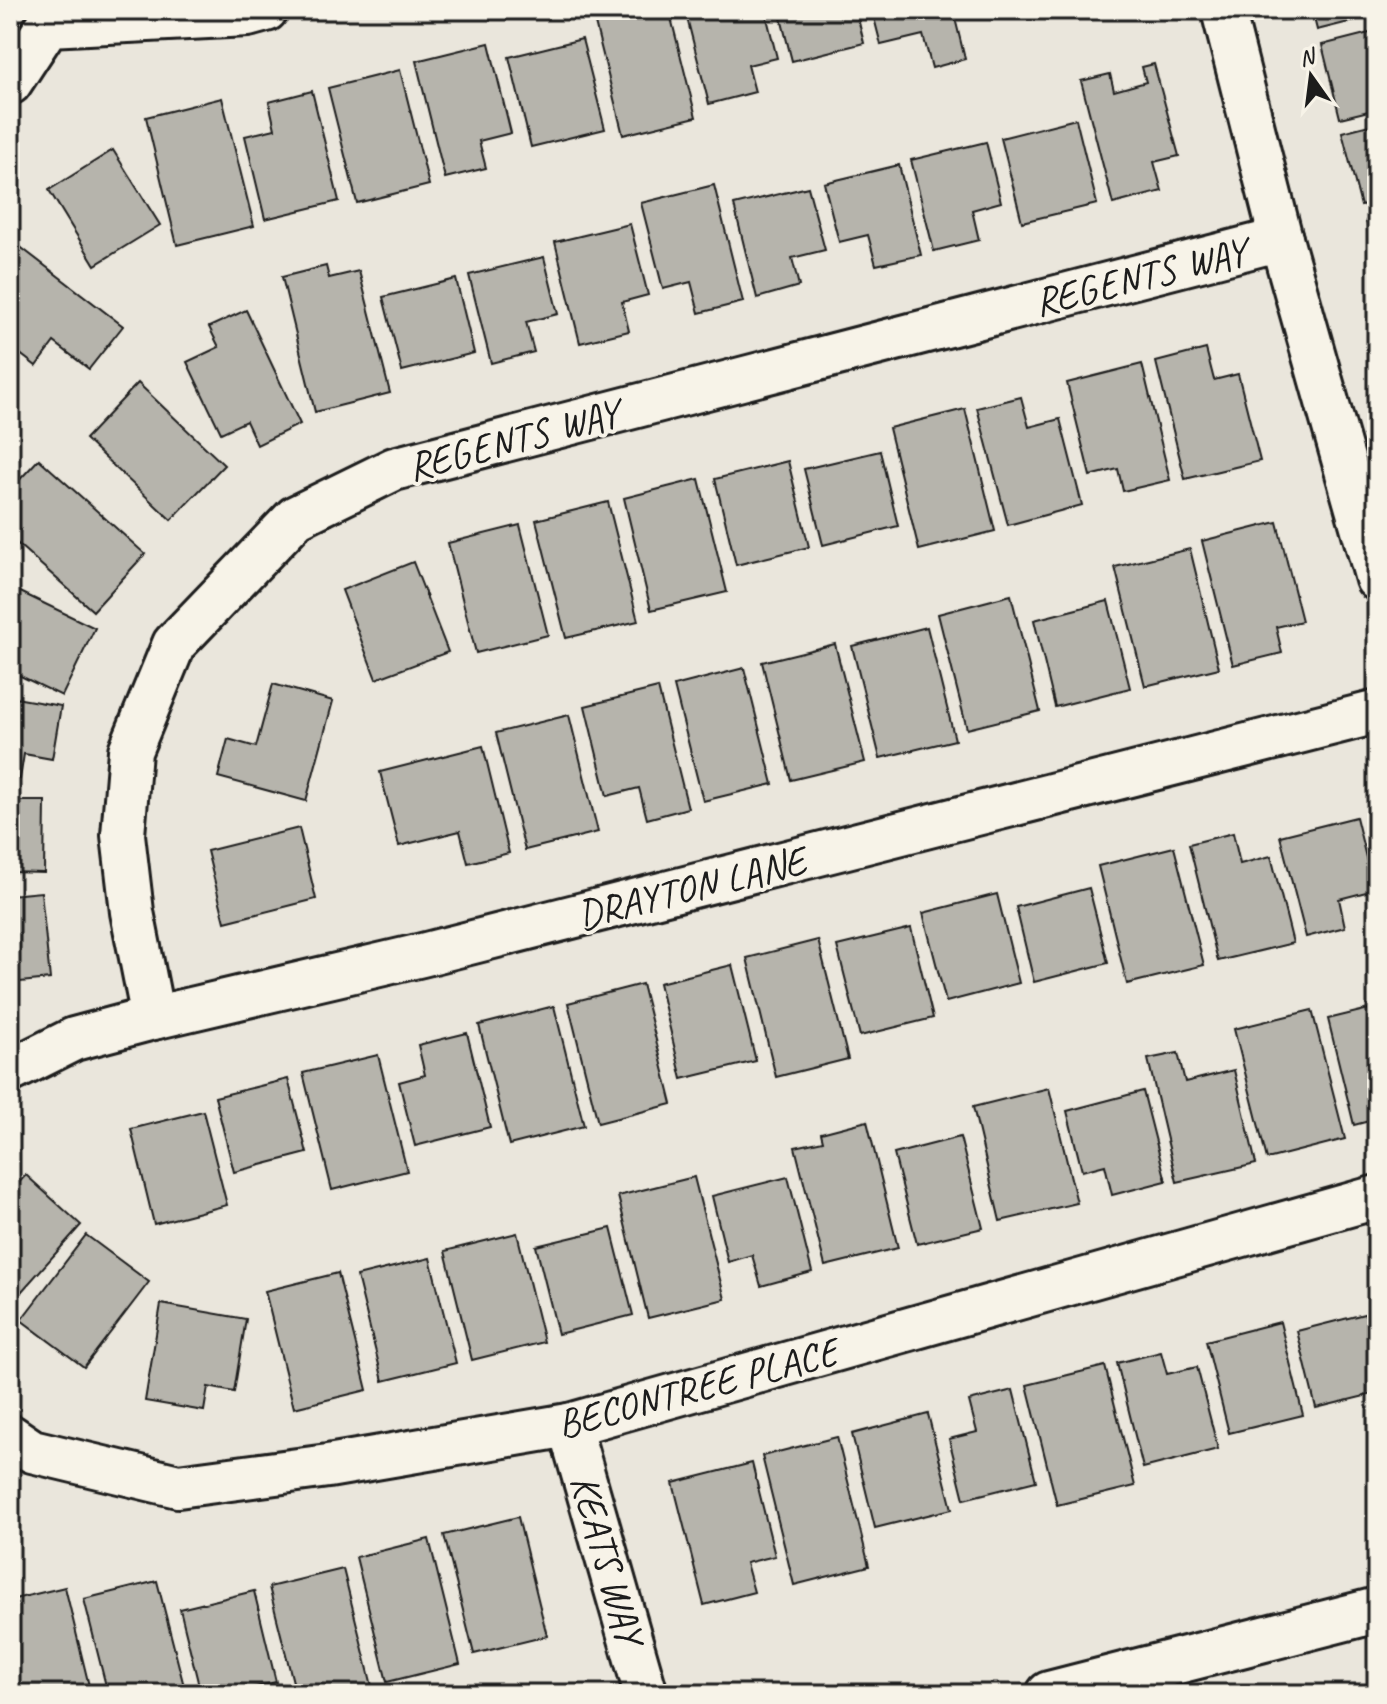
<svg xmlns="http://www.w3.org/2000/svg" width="1387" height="1704" font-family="Caveat,sans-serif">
  <rect width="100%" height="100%" fill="#eae6dc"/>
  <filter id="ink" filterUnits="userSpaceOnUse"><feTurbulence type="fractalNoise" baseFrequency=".0125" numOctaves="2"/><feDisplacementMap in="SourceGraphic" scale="16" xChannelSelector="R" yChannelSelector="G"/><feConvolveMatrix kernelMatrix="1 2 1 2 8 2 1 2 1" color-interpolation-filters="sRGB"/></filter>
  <g filter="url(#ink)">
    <!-- building -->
    <g fill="#b6b4ac" stroke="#1c1c1c" stroke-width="2">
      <polygon points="613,10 669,10 696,117 623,135 593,15"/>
      <polygon points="685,10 765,10 777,58 748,65 755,92 709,104"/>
      <polygon points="779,10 856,10 864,43 792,61"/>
      <polygon points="872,10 953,10 965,59 932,68 923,35 881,45"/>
      <polygon points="1312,10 1377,10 1377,15 1317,30"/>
      <polygon points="1377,31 1377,109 1340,118 1322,45"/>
      <polygon points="582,39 605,129 531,147 509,57"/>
      <polygon points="489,43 511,133 479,141 486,168 445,178 416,61"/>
      <polygon points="1154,64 1179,156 1154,162 1162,191 1113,204 1081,81 1110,74 1114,91 1146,82 1142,67"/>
      <polygon points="400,70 429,185 357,203 328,88"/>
      <polygon points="312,91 339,201 265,219 245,136 275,129 269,102"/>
      <polygon points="222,98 254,226 177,245 146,117"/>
      <polygon points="1076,119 1097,204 1022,222 1001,138"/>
      <polygon points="1377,123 1377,202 1361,206 1342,132"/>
      <polygon points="986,142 1001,202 972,210 979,240 934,251 911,160"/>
      <polygon points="113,150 160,225 95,265 49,190"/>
      <polygon points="899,165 921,255 876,265 868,235 839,242 824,183"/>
      <polygon points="714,185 743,302 699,313 691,282 663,289 641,203"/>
      <polygon points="808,187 825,250 792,258 799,286 757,298 734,205"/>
      <polygon points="1377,218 1377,267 1366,221"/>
      <polygon points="630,224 648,295 622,302 629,331 580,343 555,242"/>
      <polygon points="14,242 123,326 89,369 54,342 36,366 10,346 10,247"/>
      <polygon points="544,257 558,314 526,322 534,352 491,363 469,275"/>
      <polygon points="326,266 329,278 359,271 390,393 315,412 282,277"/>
      <polygon points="456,279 474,353 402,371 383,297"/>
      <polygon points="246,310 300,424 257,445 246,421 221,433 187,362 219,347 209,327"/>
      <polygon points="1206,349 1214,380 1238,374 1260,461 1185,479 1156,362"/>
      <polygon points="1142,364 1170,480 1123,491 1118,469 1090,476 1067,383"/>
      <polygon points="138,383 224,465 171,520 85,439"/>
      <polygon points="1021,397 1029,427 1060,419 1082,505 1008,525 977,408"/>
      <polygon points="965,409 995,531 919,550 889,428"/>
      <polygon points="880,451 898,526 823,545 804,469"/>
      <polygon points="39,459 145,554 93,611 10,537 10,490"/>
      <polygon points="788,461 809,547 736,565 715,479"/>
      <polygon points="699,479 727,592 651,610 624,498"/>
      <polygon points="608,502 638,621 566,638 536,520"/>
      <polygon points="1277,522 1302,621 1276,627 1282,653 1233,665 1202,541"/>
      <polygon points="520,525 548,635 476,653 448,543"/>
      <polygon points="1190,549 1219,668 1145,686 1115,567"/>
      <polygon points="413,562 448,652 376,679 342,590"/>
      <polygon points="10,587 95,628 62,696 10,671"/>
      <polygon points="1011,595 1040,711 967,729 938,614"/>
      <polygon points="1108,601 1130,688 1055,707 1034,620"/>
      <polygon points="927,627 955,740 880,758 852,646"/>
      <polygon points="835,644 865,762 791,780 762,662"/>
      <polygon points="744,668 773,784 703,801 674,686"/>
      <polygon points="273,684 333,701 306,801 218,777 228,739 256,747"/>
      <polygon points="658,688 688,808 647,819 639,788 607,796 585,706"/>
      <polygon points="10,697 61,706 52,759 24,754 20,779 10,777"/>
      <polygon points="569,715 598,832 525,850 496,733"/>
      <polygon points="483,746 509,853 468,863 460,831 399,846 380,772"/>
      <polygon points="10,801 45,801 44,873 10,872"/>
      <polygon points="1356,817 1374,890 1339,899 1345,927 1306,937 1280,836"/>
      <polygon points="299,828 316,899 225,922 207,851"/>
      <polygon points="1233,833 1240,864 1271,856 1293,943 1218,961 1189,844"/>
      <polygon points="1174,847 1204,965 1127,984 1098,866"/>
      <polygon points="1089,888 1108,963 1034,982 1016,907"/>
      <polygon points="41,892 50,979 10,983 10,895"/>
      <polygon points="997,894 1019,983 946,1002 923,913"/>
      <polygon points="911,928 933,1018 860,1036 837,946"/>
      <polygon points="818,940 848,1059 776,1077 747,958"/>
      <polygon points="732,965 756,1061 682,1079 659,983"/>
      <polygon points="642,984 672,1104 598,1123 568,1003"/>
      <polygon points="554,1006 584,1126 509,1145 479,1025"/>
      <polygon points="1377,1007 1377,1119 1354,1125 1328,1019"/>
      <polygon points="1312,1010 1345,1139 1267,1159 1234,1029"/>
      <polygon points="467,1033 490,1127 415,1146 399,1082 425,1075 418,1045"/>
      <polygon points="1178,1053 1185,1082 1234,1070 1256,1164 1177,1182 1148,1059"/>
      <polygon points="378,1055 407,1171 332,1190 303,1073"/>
      <polygon points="288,1079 307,1153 234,1172 215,1097"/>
      <polygon points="1049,1088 1077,1203 1000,1221 973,1107"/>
      <polygon points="1143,1091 1166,1181 1112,1195 1105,1165 1082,1171 1067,1111"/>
      <polygon points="203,1111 227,1205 154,1224 131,1129"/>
      <polygon points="867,1121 898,1248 825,1266 795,1147 823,1141 821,1133"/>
      <polygon points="960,1137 983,1228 917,1244 894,1154"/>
      <polygon points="26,1175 81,1225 13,1301 10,1298 10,1192"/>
      <polygon points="694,1177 725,1299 648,1318 618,1196"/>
      <polygon points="788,1177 812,1272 761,1286 752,1255 728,1262 712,1196"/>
      <polygon points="611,1228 633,1315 558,1334 536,1246"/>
      <polygon points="517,1233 544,1342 472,1360 445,1251"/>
      <polygon points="86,1235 149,1282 84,1367 21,1320"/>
      <polygon points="430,1258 456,1363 383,1381 357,1276"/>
      <polygon points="338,1273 367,1390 294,1408 265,1291"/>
      <polygon points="161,1304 246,1319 234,1392 208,1387 204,1411 145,1401"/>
      <polygon points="1372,1312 1377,1332 1377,1393 1316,1408 1297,1331"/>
      <polygon points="1280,1322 1303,1415 1229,1433 1206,1341"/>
      <polygon points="1161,1352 1167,1374 1197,1367 1218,1449 1143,1468 1117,1363"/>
      <polygon points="1105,1366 1135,1486 1057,1505 1027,1385"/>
      <polygon points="1013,1390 1036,1481 964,1499 949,1439 977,1432 969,1401"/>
      <polygon points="928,1414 952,1509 875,1528 852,1434"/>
      <polygon points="837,1437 869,1566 794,1585 762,1456"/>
      <polygon points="752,1463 775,1556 746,1563 754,1592 704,1605 673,1483"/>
      <polygon points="518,1517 547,1636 474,1654 444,1535"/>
      <polygon points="429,1539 460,1664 387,1682 356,1557"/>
      <polygon points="343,1569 372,1686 338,1694 296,1694 269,1587"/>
      <polygon points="157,1581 186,1694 108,1694 84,1599"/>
      <polygon points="65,1587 91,1694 13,1694 10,1681 10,1600"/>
      <polygon points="254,1591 276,1682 228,1694 201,1694 180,1609"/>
    </g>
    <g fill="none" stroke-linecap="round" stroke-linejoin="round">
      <!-- street casing -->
      <g stroke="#1c1c1c" stroke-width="48">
        <g id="street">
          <polyline points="1223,10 1281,239 1377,579"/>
          <polyline points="10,83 48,25 248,15 266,10"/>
          <polyline points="153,1018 132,912 123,835 130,751 174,644 296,517 394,469 1281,239"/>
          <polyline points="10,1071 74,1039 153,1018 422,955 1377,712"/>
          <polyline points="569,1425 646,1694"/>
          <polyline points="10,1436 32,1451 178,1486 328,1466 569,1425 1377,1197"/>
        </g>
      </g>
      <!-- secondary casing -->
      <g stroke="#1c1c1c" stroke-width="50">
        <polyline id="secondary" points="1049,1694 1377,1610"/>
      </g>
      <!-- street -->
      <use href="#street" stroke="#f7f3e8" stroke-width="42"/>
      <!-- secondary -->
      <use href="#secondary" stroke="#f7f3e8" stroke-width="44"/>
    </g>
  </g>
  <g text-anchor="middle" stroke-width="8" stroke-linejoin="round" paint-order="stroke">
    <!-- street labels -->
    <g font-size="40" fill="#1c1c1c" stroke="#f7f3e8">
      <text transform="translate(1140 276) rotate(-14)" y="14">REGENTS WAY</text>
      <text transform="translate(513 439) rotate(-15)" y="14">REGENTS WAY</text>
      <text transform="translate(691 887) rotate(-14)" y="14">DRAYTON LANE</text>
      <text transform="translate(697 1387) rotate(-15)" y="14">BECONTREE PLACE</text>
      <text transform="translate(608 1559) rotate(74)" y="14">KEATS WAY</text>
    </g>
  </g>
  <!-- margin -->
  <rect width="1387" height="1704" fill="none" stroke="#f7f3e8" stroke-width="40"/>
  <rect x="20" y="20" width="1347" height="1664" fill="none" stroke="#1c1c1c" stroke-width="3" filter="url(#ink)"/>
  <!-- north arrow -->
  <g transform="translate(1311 76) rotate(346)" stroke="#f7f3e8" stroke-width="6" paint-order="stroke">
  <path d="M0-6L14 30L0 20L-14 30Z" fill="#1c1c1c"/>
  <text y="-12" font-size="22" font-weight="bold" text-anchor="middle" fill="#1c1c1c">N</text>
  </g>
</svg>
